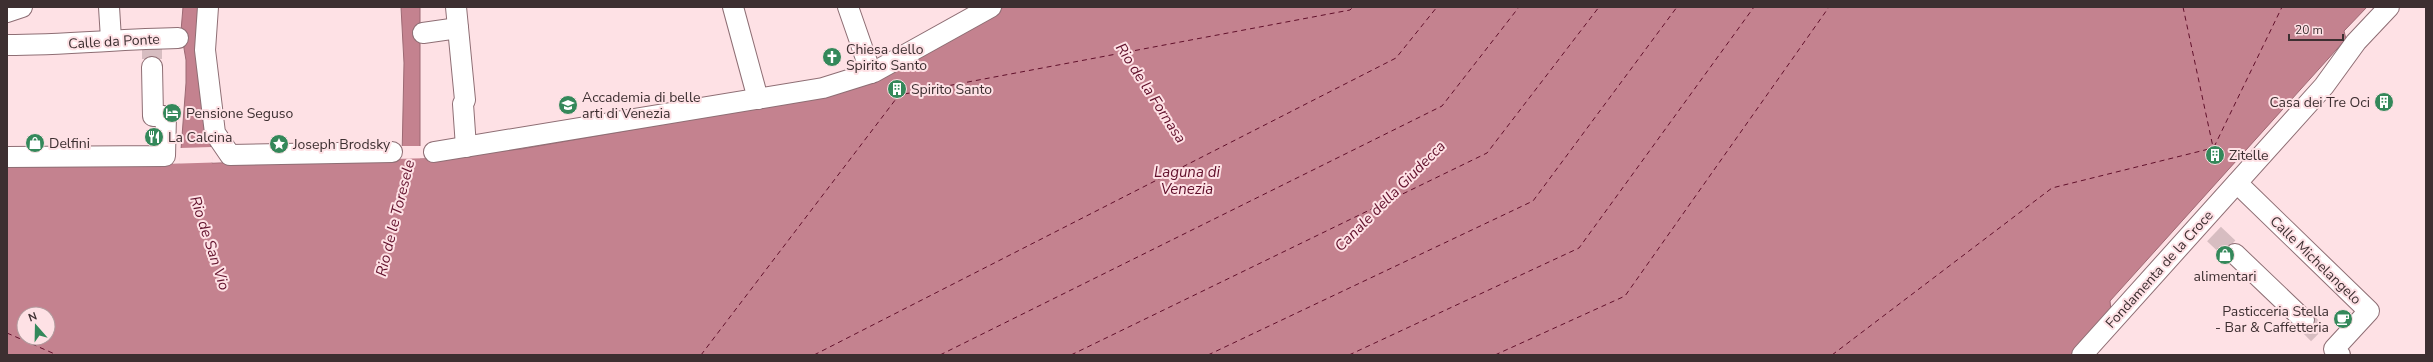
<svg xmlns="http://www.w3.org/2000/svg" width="2433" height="362" font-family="'Nunito Sans',sans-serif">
  <rect width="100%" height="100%" fill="#fee1e5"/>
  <!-- water -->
  <path fill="#c4828f" stroke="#9c6973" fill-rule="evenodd" d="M183 7H204L205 70 212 163 402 158 404 63 401 7H420V158H434L521 149 827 96 1004 7H2367L2344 31 2346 39 2110 301 2111 311 2071 355H7V166L180 163 186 83V60L181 31ZM24 314H48V338H24Z"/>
  <!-- pier -->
  <g fill="#fee1e5">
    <polygon points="401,146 422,146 422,157 434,156 434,158 392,159 400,156"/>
    <polygon points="212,147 213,161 230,160 230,162 165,164 165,162 179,162 180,148"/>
  </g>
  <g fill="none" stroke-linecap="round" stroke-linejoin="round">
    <!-- ferry -->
    <g stroke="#61102b" stroke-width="1" stroke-dasharray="5 4" stroke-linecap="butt">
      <polyline points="2183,7 2213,147"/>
      <polyline points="2214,147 2282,7"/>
      <polyline points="7,333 57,355"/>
      <polyline points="701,355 899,95 1350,10 1353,7"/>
      <polyline points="814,355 1396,58 1437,7"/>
      <polyline points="940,355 1442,106 1519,7"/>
      <polyline points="1071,355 1487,153 1599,7"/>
      <polyline points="1208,355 1533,201 1677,7"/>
      <polyline points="1349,355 1579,248 1754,7"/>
      <polyline points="1495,355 1625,296 1829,7"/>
      <polyline points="1832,355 2052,188 2213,148"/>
    </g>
    <!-- minor-tunnel -->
    <g stroke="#d7bdc1" stroke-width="20" stroke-dasharray="20 10" stroke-linecap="butt">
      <polyline points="152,39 152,67"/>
      <polyline points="2214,234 2235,254"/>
      <polyline points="2304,320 2324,340"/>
    </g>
    <!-- minor casing -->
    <g stroke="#8e6e74" stroke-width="22">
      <g id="minor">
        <polyline points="109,7 111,39"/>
        <polyline points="208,7 205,50 215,133 230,155 392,152"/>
        <polyline points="456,7 465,100 463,104 466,147"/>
        <polyline points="733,7 758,99"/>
        <polyline points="848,7 871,73"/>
        <polyline points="7,12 22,7"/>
        <polyline points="423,33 458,28"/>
        <path d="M7 45C64 45 121 39 178 38"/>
        <polyline points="434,152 823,88 874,72 991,7"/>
        <polyline points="7,157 165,156 166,116 153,116 152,67"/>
        <polyline points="2237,183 2369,311 2334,349 2340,355"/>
        <polyline points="2235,254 2304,320"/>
        <polyline points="2082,355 2324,86 2356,42 2389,7"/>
      </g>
    </g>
    <!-- minor -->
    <use href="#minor" stroke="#fff" stroke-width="20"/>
  </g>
  <!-- icons -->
  <defs>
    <g id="church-disc" transform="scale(1)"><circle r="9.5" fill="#34885a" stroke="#fee1e5"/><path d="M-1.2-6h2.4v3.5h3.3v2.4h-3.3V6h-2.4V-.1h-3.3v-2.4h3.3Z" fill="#fff"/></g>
    <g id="building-disc" transform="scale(1)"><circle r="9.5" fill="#34885a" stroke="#fee1e5"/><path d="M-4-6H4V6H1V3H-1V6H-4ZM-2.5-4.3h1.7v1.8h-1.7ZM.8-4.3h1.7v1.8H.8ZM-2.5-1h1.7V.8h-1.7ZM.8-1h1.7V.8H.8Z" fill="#fff"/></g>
    <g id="school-disc" transform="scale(1)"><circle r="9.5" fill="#34885a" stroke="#fee1e5"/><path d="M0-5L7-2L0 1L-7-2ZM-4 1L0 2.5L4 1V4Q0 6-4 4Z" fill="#fff"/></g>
    <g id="hotel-disc" transform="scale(1)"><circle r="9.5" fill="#34885a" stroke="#fee1e5"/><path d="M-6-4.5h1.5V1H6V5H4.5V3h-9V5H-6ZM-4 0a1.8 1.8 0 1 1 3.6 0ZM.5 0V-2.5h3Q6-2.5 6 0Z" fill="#fff"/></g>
    <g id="restaurant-disc" transform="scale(1)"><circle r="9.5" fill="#34885a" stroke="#fee1e5"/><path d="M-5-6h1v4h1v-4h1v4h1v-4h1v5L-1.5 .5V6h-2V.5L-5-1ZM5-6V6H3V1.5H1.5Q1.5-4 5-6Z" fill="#fff"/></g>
    <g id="shop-disc" transform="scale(1)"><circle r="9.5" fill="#34885a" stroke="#fee1e5"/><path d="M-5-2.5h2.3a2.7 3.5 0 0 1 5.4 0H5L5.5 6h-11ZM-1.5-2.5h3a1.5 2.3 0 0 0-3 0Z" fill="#fff"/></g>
    <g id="sight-disc" transform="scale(1)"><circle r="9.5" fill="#34885a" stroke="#fee1e5"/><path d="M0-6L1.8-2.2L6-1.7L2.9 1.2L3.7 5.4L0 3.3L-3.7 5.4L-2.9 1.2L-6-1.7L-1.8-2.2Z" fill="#fff"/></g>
    <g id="cafe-disc" transform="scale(1)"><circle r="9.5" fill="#34885a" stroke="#fee1e5"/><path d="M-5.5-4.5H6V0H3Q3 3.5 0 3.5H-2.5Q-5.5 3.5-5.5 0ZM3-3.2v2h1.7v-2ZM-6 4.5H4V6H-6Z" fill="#fff"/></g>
  </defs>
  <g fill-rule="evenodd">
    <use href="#church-disc" x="832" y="57"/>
    <use href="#building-disc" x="897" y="89"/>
    <use href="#building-disc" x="2384" y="102"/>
    <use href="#school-disc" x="568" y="105"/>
    <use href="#hotel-disc" x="172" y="113"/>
    <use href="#restaurant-disc" x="154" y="137"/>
    <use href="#shop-disc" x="35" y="143"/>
    <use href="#sight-disc" x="279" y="144"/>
    <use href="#building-disc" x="2215" y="155"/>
    <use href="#shop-disc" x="2225" y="255"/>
    <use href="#cafe-disc" x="2343" y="319"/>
  </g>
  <g text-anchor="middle" stroke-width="4" stroke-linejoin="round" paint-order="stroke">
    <!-- street labels -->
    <g font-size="14" fill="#3d2f31" stroke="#fee1e5">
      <text transform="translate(114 41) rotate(-3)" y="5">Calle da Ponte</text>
      <text transform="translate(2316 260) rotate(44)" y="5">Calle Michelangelo</text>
      <text transform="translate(2159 269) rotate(-48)" y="5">Fondamenta de la Croce</text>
    </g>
    <!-- poi labels -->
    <g font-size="14" fill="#3d2f31" stroke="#fee1e5" text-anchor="start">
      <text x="846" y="54">Chiesa dello<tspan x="846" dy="16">Spirito Santo</tspan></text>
      <text x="911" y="94">Spirito Santo</text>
      <text x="582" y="102">Accademia di belle<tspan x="582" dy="16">arti di Venezia</tspan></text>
      <text x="2370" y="107" text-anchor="end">Casa dei Tre Oci</text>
      <text x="186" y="118">Pensione Seguso</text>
      <text x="168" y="142">La Calcina</text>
      <text x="49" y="148">Delfini</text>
      <text x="293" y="149">Joseph Brodsky</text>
      <text x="2229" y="160">Zitelle</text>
      <text x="2225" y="281" text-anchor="middle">alimentari</text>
      <text x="2329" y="316" text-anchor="end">Pasticceria Stella<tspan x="2329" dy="16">- Bar &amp; Caffetteria</tspan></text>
    </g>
    <!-- water labels -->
    <g font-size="15" font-style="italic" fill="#61102b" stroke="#fee1e5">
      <text transform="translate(1151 93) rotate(57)" y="5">Rio de la Fornasa</text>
      <text x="1187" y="177">Laguna di<tspan x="1187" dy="17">Venezia</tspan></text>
      <text transform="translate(1390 196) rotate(-45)" y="5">Canale della Giudecca</text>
      <text transform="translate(395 218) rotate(-76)" y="5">Rio de le Toresele</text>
      <text transform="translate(210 243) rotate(72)" y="5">Rio de San Vio</text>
    </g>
  </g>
  <!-- border -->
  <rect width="2433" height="362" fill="none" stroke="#3d2f31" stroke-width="16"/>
  <!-- north arrow -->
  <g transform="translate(36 326) rotate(340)"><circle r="19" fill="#fee1e5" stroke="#b19a9d"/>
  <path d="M0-3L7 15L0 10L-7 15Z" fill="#34885a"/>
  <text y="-6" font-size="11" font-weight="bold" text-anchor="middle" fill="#3d2f31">N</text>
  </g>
  <!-- scale -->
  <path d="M2289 34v6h54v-6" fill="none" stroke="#3d2f31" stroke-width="2"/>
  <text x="2295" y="34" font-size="12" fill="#3d2f31" stroke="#fee1e5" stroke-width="3" paint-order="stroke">20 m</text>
</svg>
